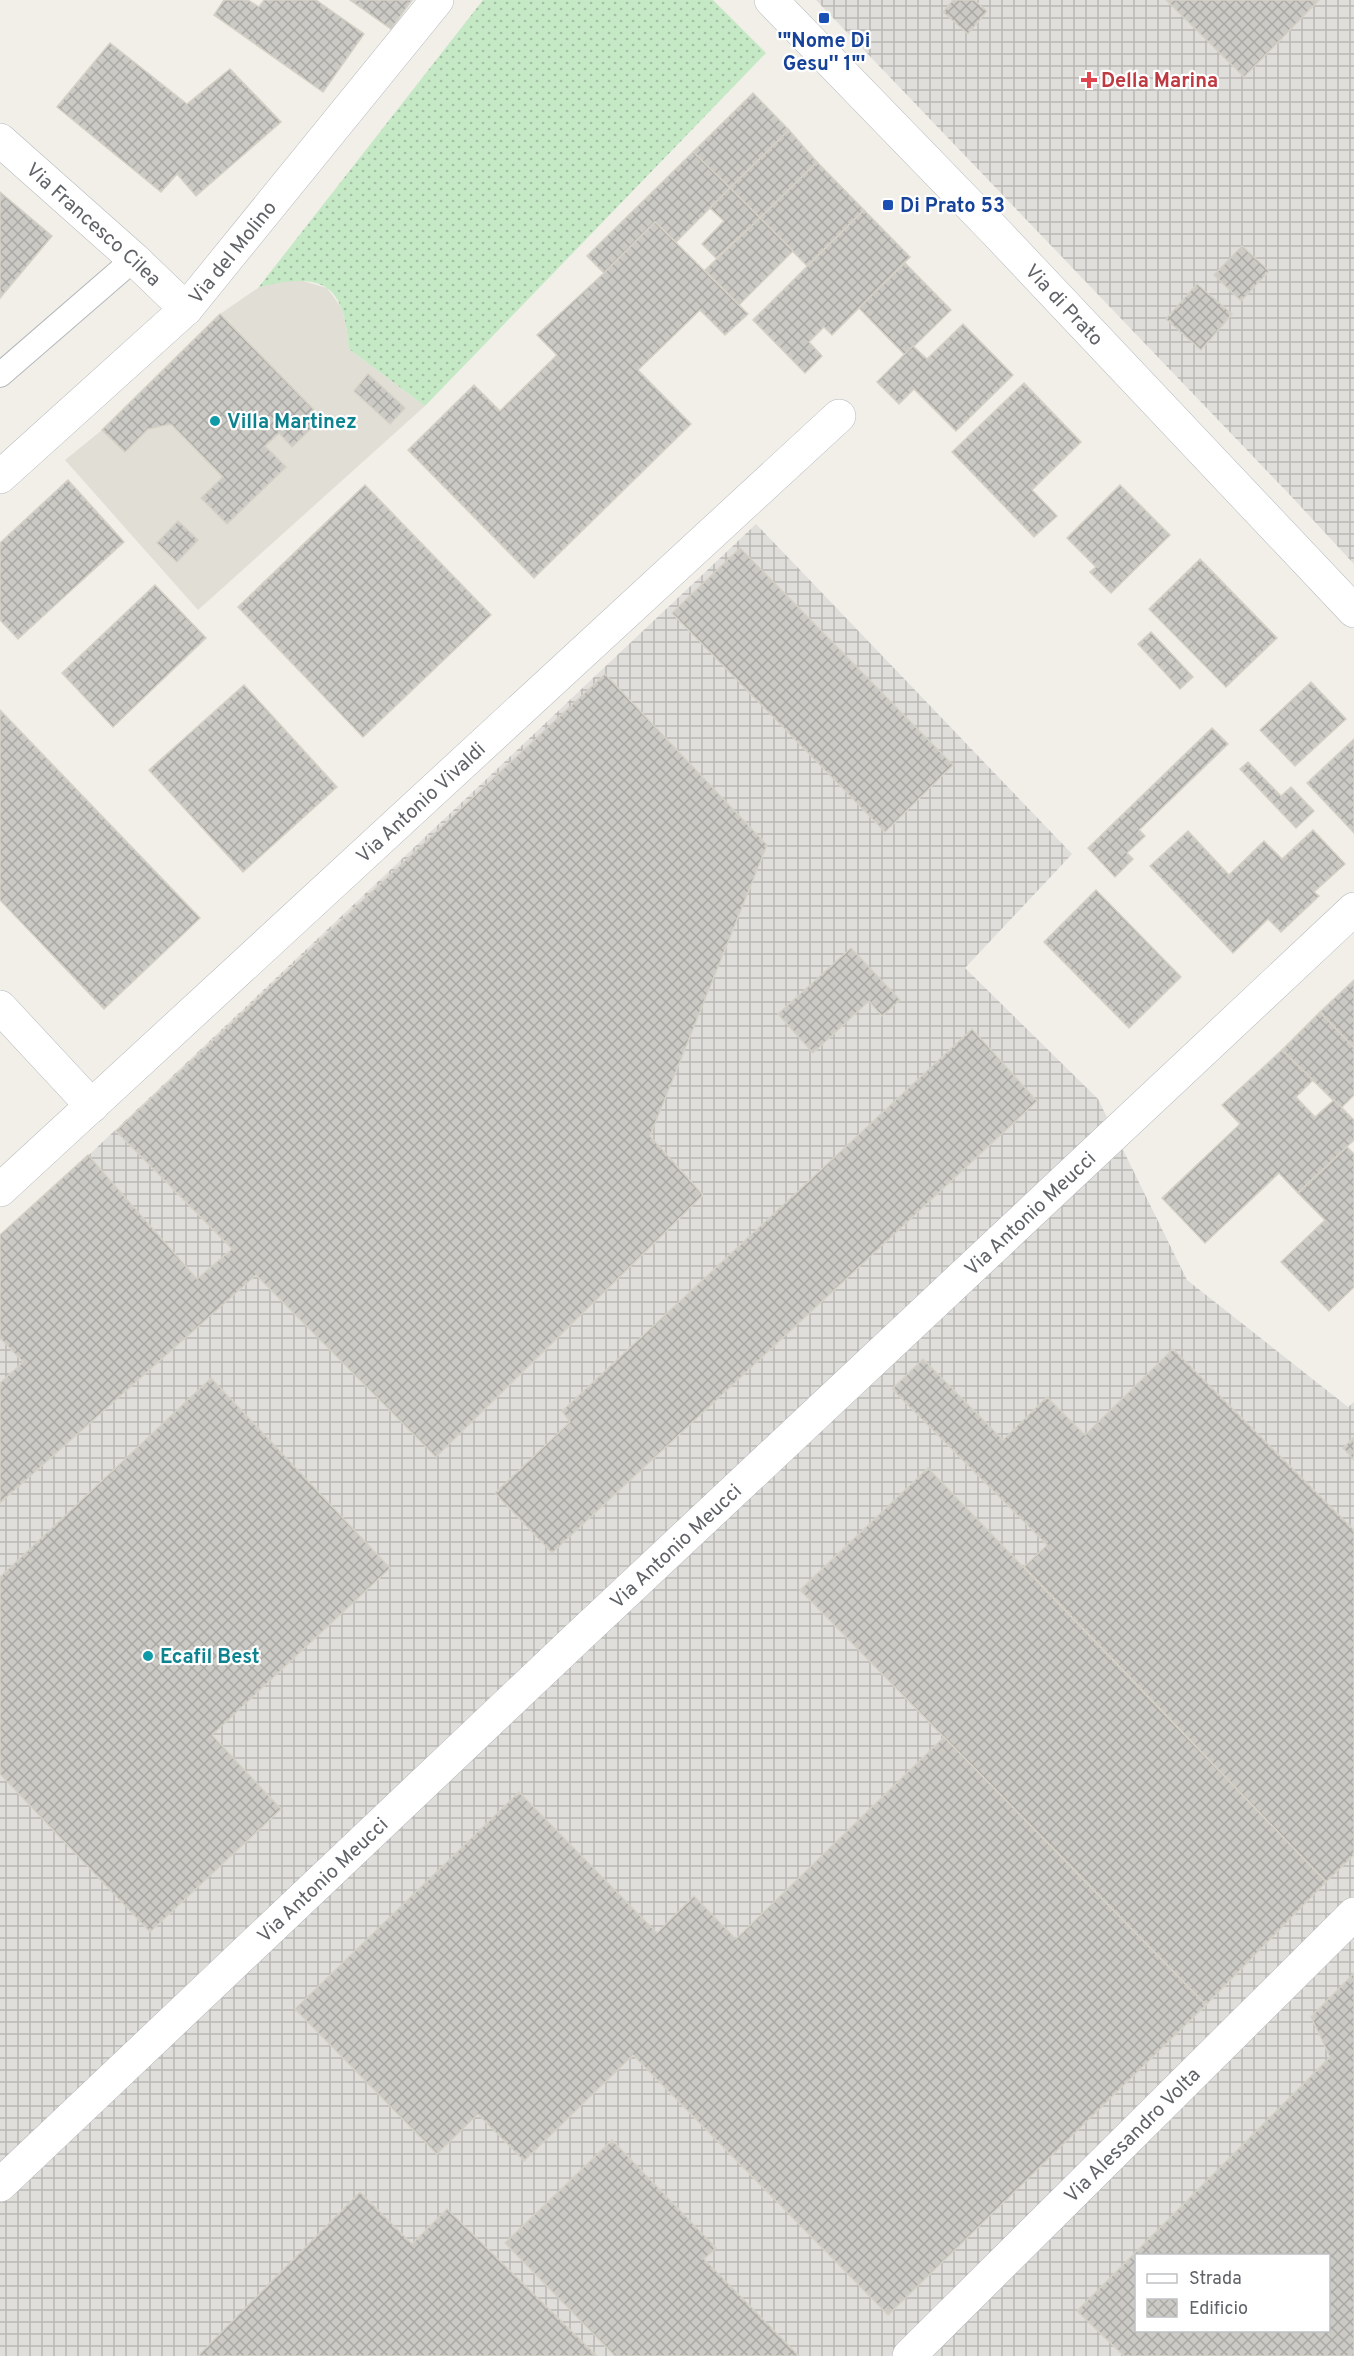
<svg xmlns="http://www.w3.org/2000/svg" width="1354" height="2356" font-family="Overpass,sans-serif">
  <defs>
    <pattern id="industrial-grid" width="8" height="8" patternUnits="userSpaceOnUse" patternTransform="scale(1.5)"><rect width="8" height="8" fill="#e0deda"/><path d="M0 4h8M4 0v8" fill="none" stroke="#b9b8b5"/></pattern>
    <pattern id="garden-dots" width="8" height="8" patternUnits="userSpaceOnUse" patternTransform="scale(1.5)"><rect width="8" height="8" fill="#c5e8c5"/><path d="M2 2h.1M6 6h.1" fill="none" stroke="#a3c0a4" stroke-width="1.8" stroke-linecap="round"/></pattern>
    <pattern id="building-cross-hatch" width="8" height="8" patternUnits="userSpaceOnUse" patternTransform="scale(1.5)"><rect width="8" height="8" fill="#cccac5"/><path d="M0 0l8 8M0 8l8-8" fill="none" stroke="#a9a8a4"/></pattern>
  </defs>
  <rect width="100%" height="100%" fill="#f1efe8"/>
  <!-- industrial -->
  <g fill="url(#industrial-grid)" fill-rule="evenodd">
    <polygon points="816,0 1354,0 1354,564 1289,494"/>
    <path d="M756 524 1072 854 965 968 1098 1099 1187 1280 1348 1407 1354 1402V2356H0V1239ZM1136 2256H1328V2330H1136Z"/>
  </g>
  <!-- education -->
  <polygon fill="#e1ded6" points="279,281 303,281 327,288 341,307 346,324 349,349 425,406 198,610 65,460 102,430 220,314 258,288"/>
  <!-- garden -->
  <path fill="url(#garden-dots)" d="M483 0H713L766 53 425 406 349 349C347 330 345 301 327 288 310 276 276 282 258 288Z"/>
  <!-- building -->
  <g fill="url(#building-cross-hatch)" stroke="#d6d1c6" stroke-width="1.5" fill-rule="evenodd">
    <polygon points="224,0 248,0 259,7 264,0 316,0 364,34 323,92 214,15"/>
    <polygon points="350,0 412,0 391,29"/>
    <polygon points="953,0 974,0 987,11 968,34 943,12"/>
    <polygon points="1166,0 1319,0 1244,77"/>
    <polygon points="110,43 187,104 230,69 281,122 196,196 177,174 161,192 57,107"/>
    <polygon points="753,93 789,130 730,188 693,152"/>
    <polygon points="789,130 817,162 760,218 730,188"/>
    <polygon points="693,152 730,188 676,242 655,222 604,273 587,256"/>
    <polygon points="817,162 864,210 807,266 760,218"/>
    <polygon points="730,188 760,218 716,258 702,244 724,221 710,208"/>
    <polygon points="0,192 52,236 0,298"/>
    <polygon points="864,210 910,257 832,335 824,327 809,342 822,356 805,373 753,320"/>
    <polygon points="760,218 793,251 739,305 705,270"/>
    <polygon points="655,222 748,314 725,335 700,310 638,370 691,424 534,578 408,450 474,385 500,411 557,355 537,335 604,273"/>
    <polygon points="1242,246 1269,271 1241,301 1214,275"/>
    <polygon points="905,263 951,310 905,355 859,308"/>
    <polygon points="1197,284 1232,314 1201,350 1166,319"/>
    <polygon points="220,314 322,418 292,447 279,433 265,446 286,467 227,524 201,498 223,477 171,424 148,429 125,452 102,430"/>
    <polygon points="963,324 1013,375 956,431 914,389 899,404 877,382 913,346 927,359"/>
    <polygon points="368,374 405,408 390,424 354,391"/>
    <polygon points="1024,383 1081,442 1032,490 1057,516 1034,537 952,452"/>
    <polygon points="68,480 124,542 18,639 0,620 0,543"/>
    <polygon points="365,485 491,615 363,737 238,607"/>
    <polygon points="1120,485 1170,535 1111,593 1090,572 1096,567 1067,538"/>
    <polygon points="178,521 198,540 177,562 157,543"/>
    <polygon points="740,548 953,765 885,832 672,613"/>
    <polygon points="1200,559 1277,638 1226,687 1149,609"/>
    <polygon points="155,585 206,638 113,727 62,673"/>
    <polygon points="1151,632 1193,677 1180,689 1138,644"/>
    <polygon points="605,674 767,845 650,1136 703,1195 436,1457 256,1275 0,1503 0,1383 23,1362 0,1338 0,1235 88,1155 197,1279 232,1249 116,1131"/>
    <polygon points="1311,682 1346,719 1295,766 1260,730"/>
    <polygon points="244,685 337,787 243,872 149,770"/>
    <polygon points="0,710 200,918 104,1009 0,900"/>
    <polygon points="1212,728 1228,744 1139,830 1145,836 1127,853 1133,859 1115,877 1088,848"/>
    <polygon points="1354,739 1354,833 1307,783"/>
    <polygon points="1248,762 1281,796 1291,787 1314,811 1296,828 1240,769"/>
    <polygon points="1313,830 1345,864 1314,892 1319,896 1281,932 1268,919 1233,953 1150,866 1188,831 1229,875 1264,841 1282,859"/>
    <polygon points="1096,890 1181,977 1129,1028 1044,942"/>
    <polygon points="851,948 900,1000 882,1016 869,1001 813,1053 778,1014"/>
    <polygon points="1354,980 1354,1048 1320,1012"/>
    <polygon points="1320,1012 1354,1048 1354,1095 1341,1108 1282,1050"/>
    <polygon points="972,1029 1037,1101 552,1553 495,1493 570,1422 562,1411"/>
    <polygon points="1282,1050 1313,1080 1296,1097 1315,1117 1334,1100 1354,1120 1354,1140 1298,1193 1279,1173 1205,1243 1162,1198 1240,1124 1222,1105"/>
    <polygon points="1347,1147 1354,1154 1354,1287 1329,1311 1281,1262 1325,1220 1298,1193"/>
    <polygon points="1173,1349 1354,1530 1354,1855 1326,1882 1024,1567 1047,1545 892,1389 923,1359 1003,1440 1047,1397 1085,1435"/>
    <polygon points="211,1378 390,1568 212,1735 281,1809 150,1932 0,1774 0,1577"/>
    <polygon points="1354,1437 1354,1460 1343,1448"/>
    <polygon points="928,1468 1326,1882 1206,2005 800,1590"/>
    <polygon points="944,1737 1206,2005 888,2315 633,2055 524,2161 478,2114 437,2154 295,2009 519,1792 657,1933 694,1896 736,1939"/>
    <path d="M1354 1973V2356H1124L1077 2311 1330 2057 1311 2017ZM1136 2256H1328V2330H1136Z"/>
    <polygon points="612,2140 716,2248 704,2259 799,2356 615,2356 505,2243"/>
    <polygon points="360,2192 412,2244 447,2209 597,2356 198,2356"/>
  </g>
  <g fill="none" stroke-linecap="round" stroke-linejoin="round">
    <!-- lane casing -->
    <g stroke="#b5b8bc" stroke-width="26">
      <polyline id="lane" points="0,375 134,259"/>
    </g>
    <!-- street casing -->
    <g stroke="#b5b8bc" stroke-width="34">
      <g id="street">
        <path id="s1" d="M0 140 134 259 186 309"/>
        <path id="s2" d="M0 477 186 309 437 0"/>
        <polyline points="0,1007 92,1106"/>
        <path id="s3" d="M0 1190 839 416"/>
        <path id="s4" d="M0 2185 575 1640 1354 909"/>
        <path id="s5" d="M909 2356 1354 1914"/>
      </g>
    </g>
    <!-- secondary casing -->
    <g stroke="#b6babf" stroke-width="34">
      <g id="secondary">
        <path id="s6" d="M771 0 995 231 1354 611"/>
      </g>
    </g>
    <!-- lane -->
    <use href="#lane" stroke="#fff" stroke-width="24"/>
    <!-- street -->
    <use href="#street" stroke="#fff" stroke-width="33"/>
    <!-- secondary -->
    <use href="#secondary" stroke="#fff" stroke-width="33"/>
  </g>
  <!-- markers -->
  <g fill="#1a4fb4" stroke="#fff" stroke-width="2">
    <rect x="818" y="12" width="12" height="12" rx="3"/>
    <rect x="882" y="199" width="12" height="12" rx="3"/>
  </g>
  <path fill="#e0444e" stroke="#fff" stroke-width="2" d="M1086 71h6v6h6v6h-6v6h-6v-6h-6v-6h6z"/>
  <g fill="#0f9aa8" stroke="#fff" stroke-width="2">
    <circle cx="215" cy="421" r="6"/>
    <circle cx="148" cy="1656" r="6"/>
  </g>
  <g text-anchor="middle" stroke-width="4.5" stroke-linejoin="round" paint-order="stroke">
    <!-- transit labels -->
    <g font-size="20" font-weight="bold" fill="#164399" stroke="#fff">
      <text x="824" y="47">'"Nome Di<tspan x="824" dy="23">Gesu'' 1"'</tspan></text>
      <text x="900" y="212" text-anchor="start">Di Prato 53</text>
    </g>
    <!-- health labels -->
    <g font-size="20" font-weight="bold" fill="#be3a42" stroke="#fff" text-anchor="start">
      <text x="1101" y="87">Della Marina</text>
    </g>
    <!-- street labels -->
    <g font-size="20" fill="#5f6368" stroke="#fff">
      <text dy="7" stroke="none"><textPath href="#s1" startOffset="126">Via Francesco Cilea</textPath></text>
      <text dy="7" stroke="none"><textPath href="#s2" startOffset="324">Via del Molino</textPath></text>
      <text dy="7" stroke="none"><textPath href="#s6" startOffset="423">Via di Prato</textPath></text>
      <text dy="7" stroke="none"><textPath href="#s3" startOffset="572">Via Antonio Vivaldi</textPath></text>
      <text dy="7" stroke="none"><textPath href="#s4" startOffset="1416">Via Antonio Meucci</textPath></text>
      <text dy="7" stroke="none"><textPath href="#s4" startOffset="930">Via Antonio Meucci</textPath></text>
      <text dy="7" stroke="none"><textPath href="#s4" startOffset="444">Via Antonio Meucci</textPath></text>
      <text dy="7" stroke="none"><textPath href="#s5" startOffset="314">Via Alessandro Volta</textPath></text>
    </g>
    <!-- culture labels -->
    <g font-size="20" font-weight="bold" fill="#0d838f" stroke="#fff" text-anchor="start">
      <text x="227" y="428">Villa Martinez</text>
      <text x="160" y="1663">Ecafil Best</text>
    </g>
  </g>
  <!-- legend -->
  <rect x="1135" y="2254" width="195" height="78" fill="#ffffff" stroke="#bfc1c3" stroke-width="1.5"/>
  <rect x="1147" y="2274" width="30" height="9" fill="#ffffff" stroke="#bfc1c3" stroke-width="1.5"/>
  <text x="1189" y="2284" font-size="18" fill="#5f6368">Strada</text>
  <rect x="1147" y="2299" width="30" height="18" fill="url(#building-cross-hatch)" stroke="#bfc1c3" stroke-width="1.5"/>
  <text x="1189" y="2314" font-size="18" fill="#5f6368">Edificio</text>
</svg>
